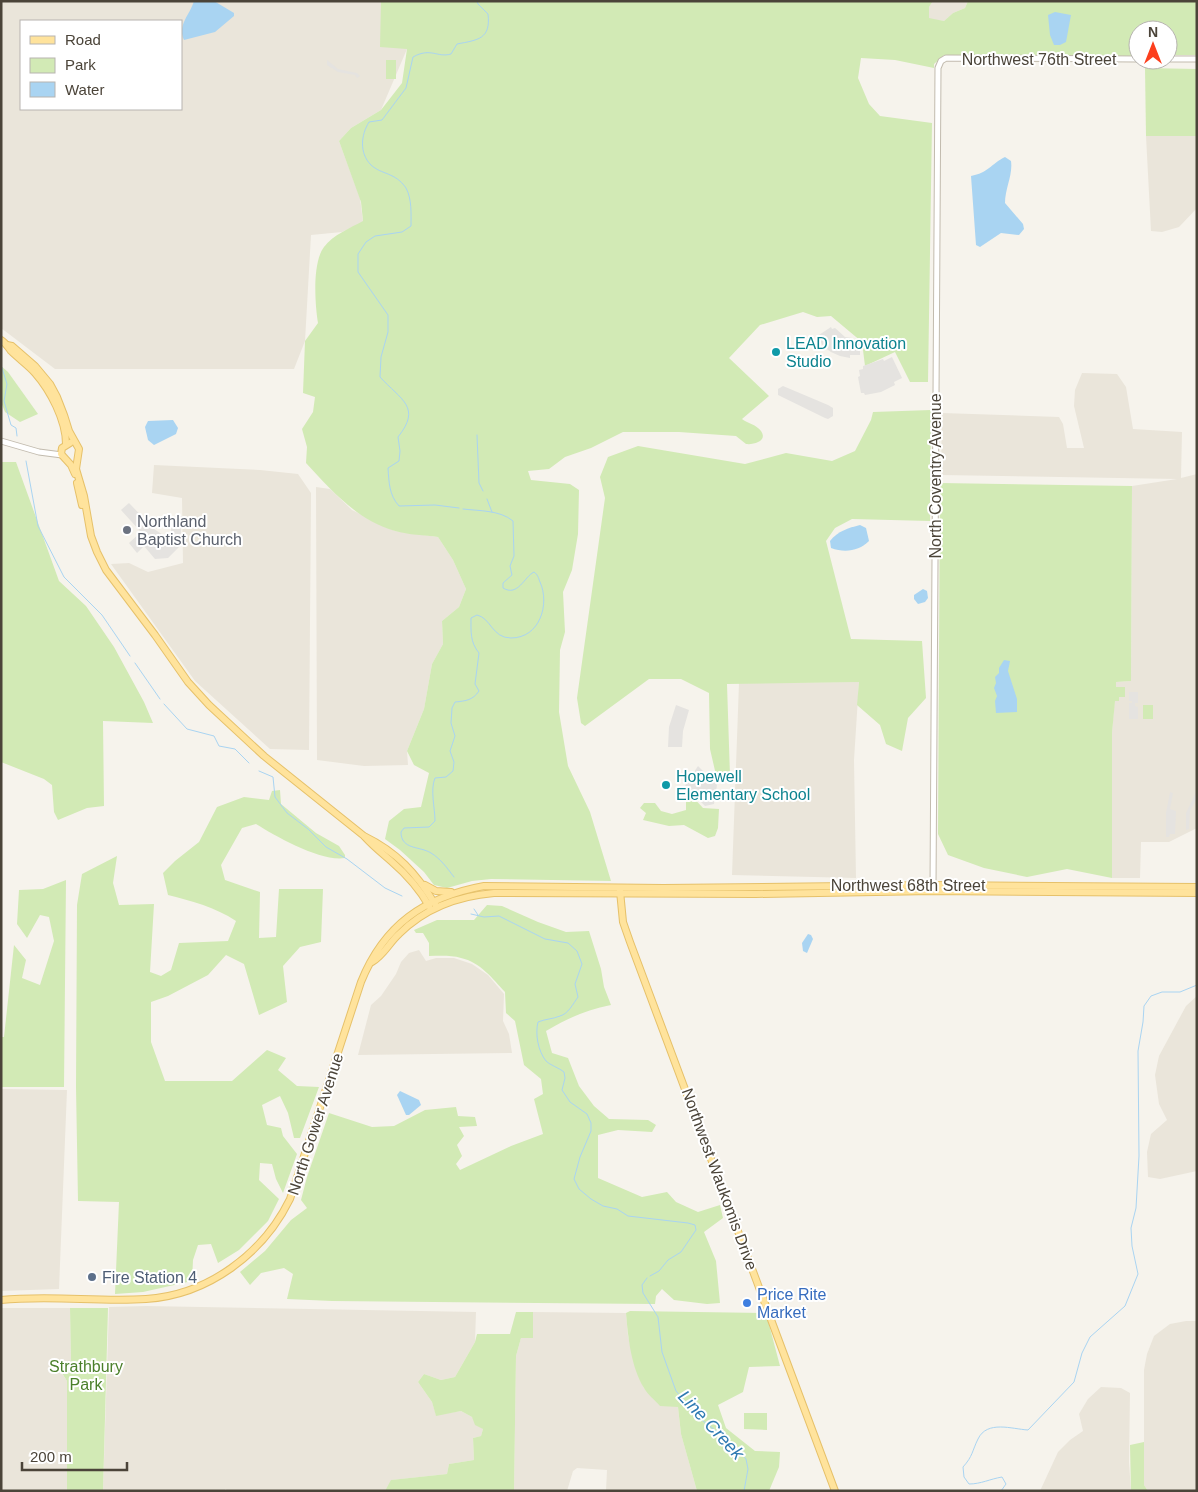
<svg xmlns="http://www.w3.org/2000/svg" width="1198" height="1492" font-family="Helvetica,sans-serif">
  <rect width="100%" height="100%" fill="#f6f3ec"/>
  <!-- residential -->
  <g fill="#eae5da" fill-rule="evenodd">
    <path d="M1 1H381L407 49 381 110 351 128 339 141 360 198 363 222 342 232 311 235 305 341 294 369H55L1 328ZM21 21H181V109H21Z"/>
    <polygon points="933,1 968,1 965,8 953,13 944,21 929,19 929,7"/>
    <polygon points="1146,136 1197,136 1197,208 1179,227 1162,232 1151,231"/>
    <polygon points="1082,373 1117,374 1126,387 1133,429 1182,432 1181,478 1197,474 1197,828 1169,842 1141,842 1140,878 1112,878 1112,733 1116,682 1131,681 1132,486 1177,479 941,475 942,413 1059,417 1063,424 1067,448 1084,448 1074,406 1075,390"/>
    <polygon points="154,465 260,470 298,474 311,493 309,750 270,749 195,681 111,564 129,563 148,572 183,563 182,498 152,493"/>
    <polygon points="316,487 330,489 352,510 395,531 438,537 453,560 466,589 459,607 442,621 443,644 432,664 424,709 407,751 408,765 364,766 317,760"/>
    <polygon points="859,682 854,760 856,878 732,875 739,683"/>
    <polygon points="419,950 426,961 436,958 454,958 472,964 488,975 504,994 503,1021 509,1034 512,1053 358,1055 371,1005 381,996 396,974 401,962 409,953"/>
    <polygon points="1197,996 1197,1171 1160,1179 1148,1177 1147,1152 1151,1134 1167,1120 1159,1104 1155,1075 1159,1056 1186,1006"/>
    <polygon points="1,1089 67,1090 59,1289 1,1291"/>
    <polygon points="146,1306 476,1312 475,1342 455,1377 441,1380 424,1374 418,1382 432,1402 436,1415 461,1411 472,1417 483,1429 481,1436 473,1438 474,1460 449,1464 447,1474 392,1480 385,1491 229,1491 225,1489 225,1491 103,1491 109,1307"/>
    <polygon points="1,1308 70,1308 71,1362 55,1363 67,1381 67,1491 1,1491"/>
    <polygon points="533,1312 626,1313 628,1336 636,1369 644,1388 678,1407 681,1434 697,1491 606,1491 607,1470 577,1468 573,1471 567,1491 514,1491 516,1356 521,1338 533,1338"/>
    <polygon points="1186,1321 1197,1321 1197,1491 1148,1491 1144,1485 1144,1370 1147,1354 1154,1336 1170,1324"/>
    <polygon points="1101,1387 1121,1388 1130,1393 1129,1462 1131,1491 1040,1491 1058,1452 1070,1440 1083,1431 1079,1414 1088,1399"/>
  </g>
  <!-- green -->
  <g fill="#d2eab5">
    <path d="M381 1H933L929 7V18L944 21 953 13 965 8 968 1H1197V55H1168V30H1138V56L944 55 934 64V68L895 60 861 58 858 78 869 104 880 116 932 123 928 382H910L895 352 865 366 862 342 831 316 817 317 803 312 760 325 729 358 769 396 742 419C747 423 757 425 761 431 768 441 754 445 746 444L736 436 679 432H623L591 448 565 457 549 469 528 471 531 480 570 484 579 490 578 534 572 570 563 592 565 632 560 650 559 712 568 766 590 812 611 881 491 879 472 881 447 888 434 885 424 872 400 850 385 839 389 821 404 809 421 807 429 773 414 765 407 751 424 709 432 664 443 644 442 621 459 607 466 589 453 560 438 537C424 535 409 535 395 531 357 520 332 491 306 463L307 447 302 429 313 412 315 397 303 393 305 341 318 323C315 304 312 263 324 247 333 235 350 228 363 221L361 202 339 141 351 128 381 110 402 83 407 49 380 47Z"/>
    <rect x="386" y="60" width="10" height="19"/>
    <polygon points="1145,68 1197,69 1197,136 1146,136"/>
    <polygon points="1,366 8,372 38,414 20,422 5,412 1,402"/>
    <polygon points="931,410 930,521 852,519 835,528 826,541 851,639 922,641 926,698 908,718 902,751 886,744 880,725 857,705 859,682 727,684 730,776 716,775 710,749 709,693 681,679 649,679 585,726 581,723 577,698 605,498 600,477 608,457 638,446 745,464 786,453 832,461 855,451 871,420 873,412"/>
    <polygon points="1,462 16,462 59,581 86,606 114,647 144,702 153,723 103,721 104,806 87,808 58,820 54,812 52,785 44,779 1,762"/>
    <polygon points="940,483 1132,486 1131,681 1116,682 1116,687 1125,687 1125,697 1119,697 1119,701 1115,701 1112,733 1112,878 1067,869 1027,877 984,868 948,855 938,834"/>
    <rect x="1143" y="705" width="10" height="14"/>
    <path d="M280 790 281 804 316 833 339 846 345 855V858C321 862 277 837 256 824L242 828 221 865 225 880 260 892 259 938 276 937 279 889H323L321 942 300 947 283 966 287 1002 259 1015 244 964 226 955 208 975 168 996 151 1002V1042L165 1081H232L267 1050 286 1058 278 1070 297 1086 319 1087 300 1138H294L288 1113 280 1096 262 1105 267 1125 281 1128 283 1136 297 1154 283 1193 276 1179 272 1164 260 1163 259 1180 279 1199 268 1221 239 1250 218 1263 211 1244 198 1245 193 1260 192 1281 143 1292 115 1294 119 1202 78 1201 76 1087 77 905 82 874 117 856 113 883 119 905 154 904 150 972 161 976 171 970 179 943 228 941 236 921C215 907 192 901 168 895L163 873 175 861 199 842 217 807 244 797 269 800 272 791Z"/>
    <polygon points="689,793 703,808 719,809 718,828 715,836 708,838 684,825 669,826 643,820 646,813 640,808 644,803 655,803 661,811 672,814 686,810 686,798"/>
    <polygon points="66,880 64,1087 1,1087 1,1037 4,1037 14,945 26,960 22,978 40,985 54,941 49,917 40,915 27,938 17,924 19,890 43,889"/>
    <path d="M487 905 502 906 538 922 566 932 589 931 601 969 604 987 611 1005C586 1010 568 1018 546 1031L552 1053 568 1058 579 1086 594 1106 609 1119 648 1120 656 1125 652 1132 618 1130 598 1135V1178L642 1197 667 1192 676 1202 698 1212 720 1205 723 1218 704 1232 716 1261 720 1303 707 1304 674 1300 662 1289 656 1296 655 1304 332 1301 287 1299 293 1274 284 1268 261 1273 250 1285 240 1272 265 1251 291 1220 307 1208 301 1200 307 1177 329 1113 372 1127 394 1126 425 1110 456 1107 458 1116 475 1117 477 1126 459 1127 464 1136 457 1145 462 1156 456 1164 460 1170 511 1146 543 1134 534 1099 543 1094 541 1079 524 1065 515 1021 506 1013 505 992C493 979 480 962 461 958 451 955 439 956 429 956V943L423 933H416L414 930 437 920H474Z"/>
    <polygon points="70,1308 108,1308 103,1491 67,1491 67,1381 55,1362 71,1361"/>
    <path d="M630 1311 766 1313 780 1366 749 1367 743 1392 718 1405 726 1428 755 1451 780 1452 779 1467 769 1491H697L681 1434 678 1407 660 1406C655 1400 648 1395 644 1388 631 1367 628 1337 626 1313Z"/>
    <polygon points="516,1312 533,1312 533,1338 521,1338 516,1356 514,1491 385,1491 391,1480 447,1474 449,1464 474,1460 473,1438 481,1436 483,1429 475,1425 472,1417 461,1411 436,1416 432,1402 418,1382 424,1374 441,1380 455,1377 475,1342 477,1334 510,1334"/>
    <polygon points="744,1413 767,1413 767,1430 744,1429"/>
    <polygon points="1144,1442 1144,1485 1148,1491 1131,1491 1130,1445"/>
  </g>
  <!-- parking -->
  <g fill="#e5e3e0">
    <polygon points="327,60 338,69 357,73 360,76 357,78 355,75 338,72 327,65"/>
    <polygon points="831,327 832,329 835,328 845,337 852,338 852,341 860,341 860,355 850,355 850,358 840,356 831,352 824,347 819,340 821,338 819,335"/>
    <polygon points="892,357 902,378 894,382 895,385 881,392 865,395 864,393 861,393 858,377 860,376 859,370 863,369 863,366 883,359 884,361"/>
    <polygon points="783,386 828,405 833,408 833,416 828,419 825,418 778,395 778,389"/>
    <polygon points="129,503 154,529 166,537 171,531 171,516 182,516 180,546 168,558 155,559 144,546 137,553 129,543 141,532 121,510"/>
    <polygon points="1129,692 1138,692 1138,703 1135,703 1135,706 1138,707 1138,719 1129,719 1129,703 1132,703 1132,701 1129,701"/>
    <polygon points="676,705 689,710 683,731 682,747 668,747 669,727"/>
    <polygon points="698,766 717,785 714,804 705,806 685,786"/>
    <polygon points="1197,790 1197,798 1190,811 1189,829 1186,830 1186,813"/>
    <polygon points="1170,792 1173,793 1170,809 1176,811 1175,834 1170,834 1169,837 1166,837 1166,813"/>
  </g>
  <!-- water -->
  <g fill="#a9d4f2">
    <path d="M194 1H214L234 13V16L215 32 184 40C177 25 190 15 194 1Z"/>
    <polygon points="1055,12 1071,15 1066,42 1060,45 1054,45 1050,35 1048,15"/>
    <path d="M1005 157 1011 161C1013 175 1005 188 1005 203L1023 224 1024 229 1019 235 1001 233 980 247 976 245 971 176C988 173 991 164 1005 157Z"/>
    <polygon points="173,420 178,428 176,434 154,445 148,440 145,427 148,421"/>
    <path d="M860 525 866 528 869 541C859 551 845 553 831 548L830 541C838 531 848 528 860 525Z"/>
    <polygon points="923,589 927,591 928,598 925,602 918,604 914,599 914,595"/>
    <polygon points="1004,660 1010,661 1008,671 1017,699 1017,712 996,713 995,701 997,696 994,688 996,683 995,677 999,673 999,668"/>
    <polygon points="808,934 811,935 813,939 807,953 803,951 802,943"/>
    <polygon points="400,1091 419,1100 421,1105 409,1115 406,1115 397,1095"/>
  </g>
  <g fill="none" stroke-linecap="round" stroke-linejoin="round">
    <!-- stream -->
    <g stroke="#a9d4f2" stroke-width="1">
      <polyline points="1,365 7,384 4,401 11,425 16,428 17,436"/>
      <polyline points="477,435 479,483 483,491"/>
      <polyline points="26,461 38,526 64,577 102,615 130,656"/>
      <polyline points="487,499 492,512"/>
      <path d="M459 508 435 505 399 506C389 495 389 482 388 468L399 461 400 451 398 437C422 407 401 400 380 377L381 357 388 332V315L358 272V254L366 242 375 236 402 232 411 226C411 214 412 199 406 188 395 172 382 175 371 165 359 153 361 135 369 122L382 120 406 88 413 57C431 47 437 58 451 54L457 44C478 40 491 39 488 14L478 4 477 1"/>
      <polyline points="135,663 160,699"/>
      <polyline points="164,704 187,729 214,736 219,746 235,749 249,763"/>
      <polyline points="259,771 273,777 275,797 287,813 308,829 326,847 347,859 385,888 402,896"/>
      <path d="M454 877C447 868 441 859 431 853 420 846 401 850 401 832L404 828 429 827 435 821C435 808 430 790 435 778L446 777 453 771 454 762 450 751 455 736 451 723 452 708 455 702C466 701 473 700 479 691L475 684 479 653C470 642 471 632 471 618L477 615C491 618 492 638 511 638 540 638 550 604 540 582 538 577 538 575 534 572 524 577 518 597 503 588V583L512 575 510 566 514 556 513 521C500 510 479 511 463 509"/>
      <polyline points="474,909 478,915"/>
      <path d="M471 914 484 917 499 916 545 939 568 943 577 951 582 964 575 984 578 997C573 1004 568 1014 560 1016 553 1019 545 1019 538 1022 535 1034 538 1051 546 1061 550 1065 559 1068 564 1072L565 1078 562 1090 570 1102 587 1114 591 1123V1131L580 1157 574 1179 579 1189 591 1199 603 1206 617 1209 628 1216 688 1223 695 1225 696 1230 681 1252 668 1260 659 1271 650 1276"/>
      <polyline points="647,1278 642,1285 643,1293 658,1317 662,1352 676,1391 703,1421 732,1443 746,1459 748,1469 744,1491"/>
      <path d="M1001 1491 1006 1484 1002 1477C990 1479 981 1484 969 1484L964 1477 963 1467C973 1456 972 1451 978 1439 987 1420 1012 1429 1028 1430L1074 1382 1082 1353 1090 1337 1125 1306 1138 1274 1132 1246 1131 1228 1136 1208 1139 1156 1138 1051 1143 1022 1144 1006 1151 996 1162 992H1180L1197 985"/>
    </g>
    <!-- minor casing -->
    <g stroke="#c2bbae" stroke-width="7">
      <g id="minor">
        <polyline points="1168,59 1197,59"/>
        <polyline points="1,441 39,452 62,455"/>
        <polyline points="933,888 938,68 941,61 946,58 1138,59"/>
      </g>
    </g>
    <!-- major casing -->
    <g stroke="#e6c16a" stroke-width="8">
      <g id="major">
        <path d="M1 340C6 343 8 347 11 351 19 359 28 365 35 373 50 390 66 420 66 444"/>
        <path d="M7 345 12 346 35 366 50 384 57 397 64 415 69 431 79 449 76 469 84 496 91 536 97 552 106 570 155 635 188 682 209 705 264 756 364 836C397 852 416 873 435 904"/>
        <polyline points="70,443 62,448 61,454 71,465 75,474"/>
        <polyline points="77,483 82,505"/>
        <path d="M365 837C373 846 382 853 391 861 406 874 419 888 429 906"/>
        <polyline points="425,885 436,891 451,892"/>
        <polyline points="620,891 623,922 630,942 835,1491"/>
        <path d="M372 962C384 955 389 943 399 934 425 908 458 896 494 893L756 894 933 891 1197 893"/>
        <path d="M1 1300C50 1295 98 1302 146 1299 208 1295 263 1254 290 1199L361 982C384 925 424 897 484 886L663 888 933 885 1197 887"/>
      </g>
    </g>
    <!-- minor -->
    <use href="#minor" stroke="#fff" stroke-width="5"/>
    <!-- major -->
    <use href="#major" stroke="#ffe39c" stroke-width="6"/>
  </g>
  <!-- markers -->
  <g fill="#0f9aa8" stroke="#fff" stroke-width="2">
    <circle cx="776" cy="352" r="5"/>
    <circle cx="666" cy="785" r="5"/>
  </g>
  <circle fill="#6b7280" stroke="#fff" stroke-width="2" cx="127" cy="530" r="5"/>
  <circle fill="#5c6f8a" stroke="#fff" stroke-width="2" cx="92" cy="1277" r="5"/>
  <circle fill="#3f7fe0" stroke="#fff" stroke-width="2" cx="747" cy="1303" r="5"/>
  <g text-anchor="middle" stroke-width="4" stroke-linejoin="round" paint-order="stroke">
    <!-- street labels -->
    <g font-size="16" fill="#4b4439" stroke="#fff">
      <text x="1039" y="65">Northwest 76th Street</text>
      <text transform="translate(935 476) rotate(-90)" y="6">North Coventry Avenue</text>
      <text x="908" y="891">Northwest 68th Street</text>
      <text transform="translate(315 1124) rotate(-72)" y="6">North Gower Avenue</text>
      <text transform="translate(720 1179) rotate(70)" y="6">Northwest Waukomis Drive</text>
    </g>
    <!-- culture labels -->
    <g font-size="16" fill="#0d838f" stroke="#fff" text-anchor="start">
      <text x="786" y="349">LEAD Innovation<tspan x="786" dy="18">Studio</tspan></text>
      <text x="676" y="782">Hopewell<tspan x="676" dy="18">Elementary School</tspan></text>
    </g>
    <!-- worship labels -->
    <g font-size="16" fill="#5b616d" stroke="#fff" text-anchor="start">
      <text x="137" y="527">Northland<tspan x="137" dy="18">Baptist Church</tspan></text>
    </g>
    <!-- service labels -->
    <g font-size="16" fill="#4e5e75" stroke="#fff" text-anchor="start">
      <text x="102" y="1283">Fire Station 4</text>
    </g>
    <!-- shop labels -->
    <g font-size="16" fill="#366cbe" stroke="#fff" text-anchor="start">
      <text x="757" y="1300">Price Rite<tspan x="757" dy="18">Market</tspan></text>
    </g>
    <!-- park labels -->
    <g font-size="16" fill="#4a7f2a" stroke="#fff">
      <text x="86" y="1372">Strathbury<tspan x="86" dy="18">Park</tspan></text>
    </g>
    <!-- water labels -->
    <g font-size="18" font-style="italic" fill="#2e7ab2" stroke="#fff">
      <text transform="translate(711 1425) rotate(47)" y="6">Line Creek</text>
    </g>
  </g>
  <!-- border -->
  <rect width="1198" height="1492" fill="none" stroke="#4b4439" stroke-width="5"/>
  <!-- legend -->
  <rect x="20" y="20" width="162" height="90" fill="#ffffff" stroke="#b7b4b0"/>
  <rect x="30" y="36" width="25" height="8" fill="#ffe39c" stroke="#b7b4b0"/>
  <text x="65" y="45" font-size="15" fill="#4b4439">Road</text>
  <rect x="30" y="58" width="25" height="15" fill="#d2eab5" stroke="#b7b4b0"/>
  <text x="65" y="70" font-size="15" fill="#4b4439">Park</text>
  <rect x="30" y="82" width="25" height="15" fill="#a9d4f2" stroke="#b7b4b0"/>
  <text x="65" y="95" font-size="15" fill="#4b4439">Water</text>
  <!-- north arrow -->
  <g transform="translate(1153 45)"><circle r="24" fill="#ffffff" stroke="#b7b4b0"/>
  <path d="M0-4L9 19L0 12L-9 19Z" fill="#fc3f1d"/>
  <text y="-8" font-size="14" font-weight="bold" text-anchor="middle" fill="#4b4439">N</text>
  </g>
  <!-- scale -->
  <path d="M22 1462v8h105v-8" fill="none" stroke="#4b4439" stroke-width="2.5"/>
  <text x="30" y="1462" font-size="15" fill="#4b4439" stroke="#ffffff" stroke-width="4" paint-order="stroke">200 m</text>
</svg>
